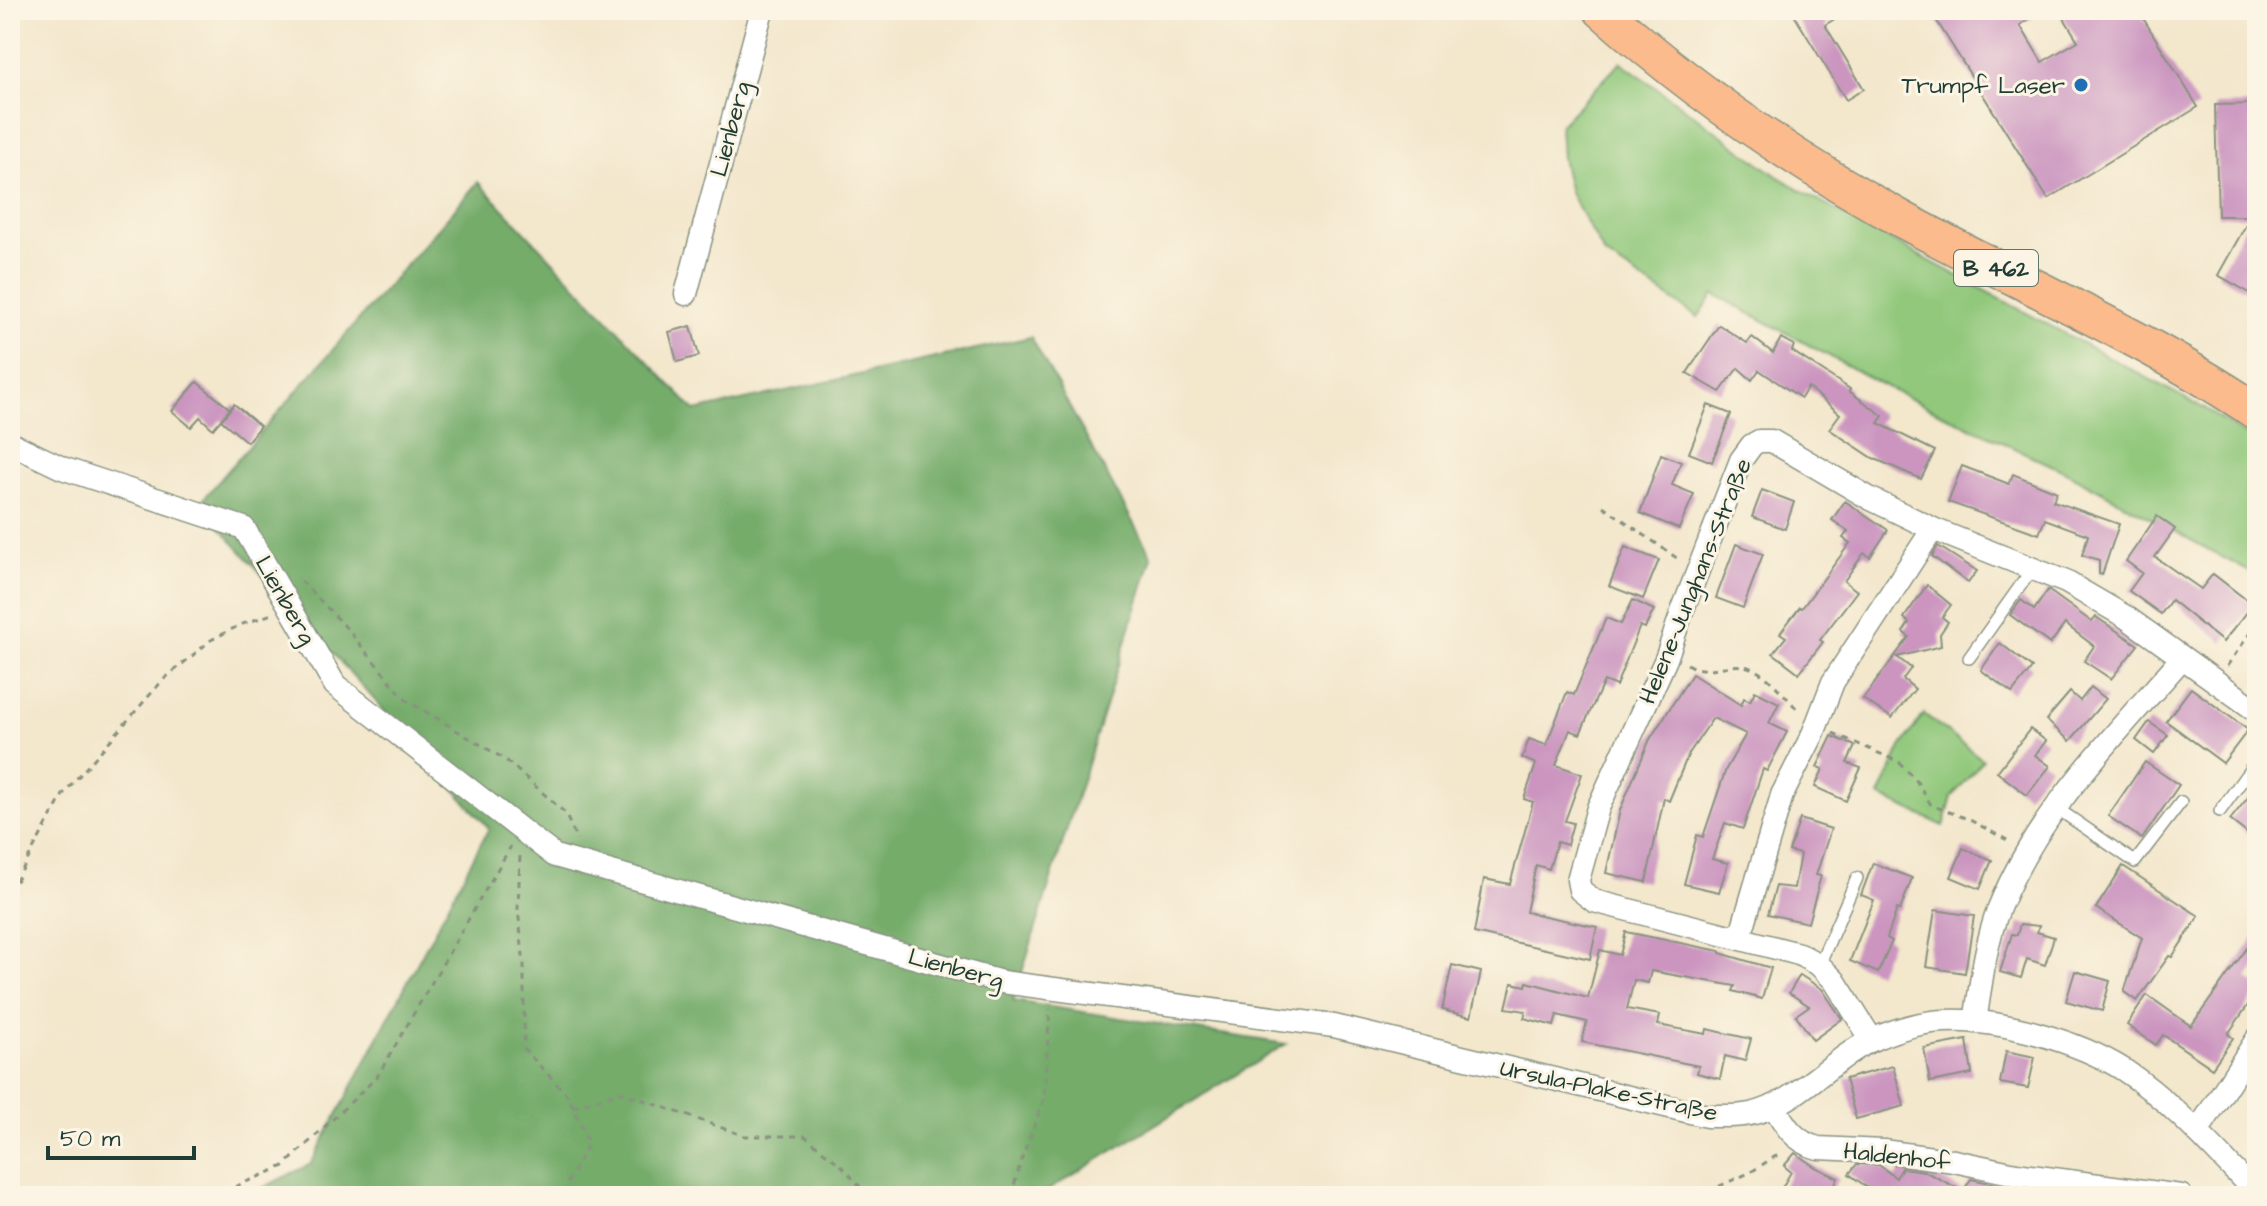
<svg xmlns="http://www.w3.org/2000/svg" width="2267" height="1206" font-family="'Architects Daughter',sans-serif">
  <rect width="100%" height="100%" fill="#fcf5e5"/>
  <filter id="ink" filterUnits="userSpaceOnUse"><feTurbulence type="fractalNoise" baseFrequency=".0125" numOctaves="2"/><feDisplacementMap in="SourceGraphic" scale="16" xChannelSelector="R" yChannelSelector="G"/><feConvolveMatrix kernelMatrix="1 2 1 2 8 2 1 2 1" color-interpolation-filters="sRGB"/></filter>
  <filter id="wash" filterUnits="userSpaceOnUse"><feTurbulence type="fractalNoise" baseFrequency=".006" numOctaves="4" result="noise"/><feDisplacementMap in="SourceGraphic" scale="32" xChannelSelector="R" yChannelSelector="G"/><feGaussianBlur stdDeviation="1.8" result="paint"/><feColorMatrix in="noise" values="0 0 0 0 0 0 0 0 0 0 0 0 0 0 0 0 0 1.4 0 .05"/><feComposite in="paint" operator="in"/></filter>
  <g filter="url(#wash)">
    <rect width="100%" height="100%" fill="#f3e7cc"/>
    <!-- green -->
    <g fill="#91c87b" stroke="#588258" stroke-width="2">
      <polygon points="1621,62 1777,176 1822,203 2205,409 2257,443 2257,576 2066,472 1896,392 1714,294 1698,317 1605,255 1570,193 1562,158 1560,125"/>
      <polygon points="1924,714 1983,760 1952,797 1944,826 1879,796 1901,747"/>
    </g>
    <!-- forest -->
    <polygon fill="#74ac6b" stroke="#4a7450" stroke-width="2" points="478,182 695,411 1031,337 1152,557 1013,1001 1286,1044 1039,1196 246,1196 311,1164 489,828 199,504"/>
    <g id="blocks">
      <!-- building -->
      <g fill="#cb95c0">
        <polygon points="1791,10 1849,10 1825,25 1864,89 1846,100"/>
        <polygon points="1930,10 2044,10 2020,25 2042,62 2078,41 2059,10 2138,10 2198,107 2048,199"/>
        <polygon points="2257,104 2257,297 2218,275 2251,216 2218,216 2215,105"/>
        <polygon points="1719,325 1747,343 1752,337 1773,353 1781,338 1794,345 1792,351 1850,389 1849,391 1883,416 1878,423 1935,451 1921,479 1873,458 1829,429 1840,414 1808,387 1801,398 1759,370 1752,380 1738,368 1720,392 1687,373"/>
        <polygon points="691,326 699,356 677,362 669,332"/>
        <polygon points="197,382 230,409 213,429 200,417 191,427 172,411"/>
        <polygon points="234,404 260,426 247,442 221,420"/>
        <polygon points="1708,405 1731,414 1712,462 1689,453"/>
        <polygon points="1661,454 1681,462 1672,485 1694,494 1679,529 1640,513"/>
        <polygon points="1962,466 2009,484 2013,474 2057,492 2053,501 2119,524 2102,575 2099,574 2099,560 2082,555 2088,535 2045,519 2039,534 1948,502"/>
        <polygon points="1762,490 1794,502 1785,529 1752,517"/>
        <polygon points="1845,501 1888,530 1870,557 1864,553 1844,581 1857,591 1820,640 1823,642 1799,673 1773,653 1786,637 1780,633 1800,607 1802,608 1850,543 1843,538 1848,531 1832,520"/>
        <polygon points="2157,516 2175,529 2155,557 2201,589 2213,574 2253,605 2223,642 2171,600 2161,614 2129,591 2142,573 2126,561"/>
        <polygon points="1736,544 1763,554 1743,608 1716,598"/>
        <polygon points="1938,546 1977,571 1968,583 1932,556"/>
        <polygon points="1625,547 1659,560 1643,599 1609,586"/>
        <polygon points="1927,585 1951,605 1942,617 1948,622 1940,634 1941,646 1897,657 1911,668 1903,679 1915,689 1892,718 1863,699 1909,637 1903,632 1909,623 1904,618"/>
        <polygon points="2048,590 2092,622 2096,617 2138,645 2111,679 2084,661 2094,646 2065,624 2050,644 2010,615 2021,600 2034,610"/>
        <polygon points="1633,600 1654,610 1645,628 1640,626 1616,686 1604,681 1580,734 1570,730 1556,765 1582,774 1565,821 1573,823 1567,845 1557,842 1549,869 1536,865 1526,912 1597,927 1590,959 1474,933 1484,879 1510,884 1533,802 1524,799 1536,764 1522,758 1529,739 1546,745 1567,692 1574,695 1606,618 1621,624"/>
        <polygon points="2000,643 2032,668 2012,693 1981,670"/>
        <polygon points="1692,674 1741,705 1744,698 1750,701 1755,691 1779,703 1769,723 1787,732 1767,771 1763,769 1743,829 1725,823 1712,859 1728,863 1719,892 1684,884 1697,835 1703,837 1726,769 1746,734 1713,718 1688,755 1669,801 1664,798 1646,882 1606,873 1620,810 1650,739"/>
        <polygon points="2091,687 2106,699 2070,741 2046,720 2070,692 2080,701"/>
        <polygon points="2191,688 2248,730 2223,763 2166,721"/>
        <polygon points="2149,722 2168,735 2154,754 2136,740"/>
        <polygon points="2030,729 2046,741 2035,755 2050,766 2027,795 1997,772"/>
        <polygon points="1832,736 1855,746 1847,763 1861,768 1846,801 1815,787 1823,769 1817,767"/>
        <polygon points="2145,762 2179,785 2142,839 2108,816"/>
        <polygon points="2257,786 2257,841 2230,820"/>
        <polygon points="1800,819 1831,829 1816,875 1821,876 1808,923 1768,914 1776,886 1794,888 1800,854 1789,851"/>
        <polygon points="1963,848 1992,860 1980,889 1951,877"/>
        <polygon points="1873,863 1912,878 1900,910 1897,909 1887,938 1892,941 1878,973 1850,961 1874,900 1861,895"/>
        <polygon points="2123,866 2199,916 2172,957 2169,956 2137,1001 2124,992 2142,938 2096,908"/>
        <polygon points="1935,910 1974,916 1965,973 1926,967"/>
        <polygon points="2020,924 2039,926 2037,932 2054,937 2045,965 2027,959 2021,978 2000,972 2012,934 2017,935"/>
        <polygon points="1626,932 1720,951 1720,953 1771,968 1762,999 1733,991 1735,986 1651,971 1648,983 1634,980 1627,1009 1660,1015 1658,1025 1706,1034 1707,1029 1751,1039 1745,1061 1725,1056 1720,1079 1697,1073 1699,1066 1582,1042 1587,1022 1557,1015 1554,1026 1524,1018 1526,1011 1506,1008 1512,983 1526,986 1527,982 1588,998 1600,950 1620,955"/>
        <polygon points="2257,934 2257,966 2248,979 2257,986 2257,992 2228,1034 2233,1038 2212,1068 2163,1035 2156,1045 2127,1025 2147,995 2191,1026"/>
        <polygon points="1452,965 1481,972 1471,1017 1442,1010"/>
        <polygon points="2075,971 2110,981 2102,1011 2066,1001"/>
        <polygon points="1800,975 1822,989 1842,1019 1813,1040 1796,1015 1809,1006 1789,993"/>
        <polygon points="1967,1040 1972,1074 1930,1082 1924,1048"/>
        <polygon points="2006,1051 2035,1057 2028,1088 2000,1083"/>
        <polygon points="1893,1066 1904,1106 1856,1119 1845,1079"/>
        <polygon points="1795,1153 1815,1167 1838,1178 1830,1196 1809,1196 1799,1192 1797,1196 1777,1196 1791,1172 1784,1166"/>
        <polygon points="1857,1164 1879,1165 1896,1178 1902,1168 1924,1171 1963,1191 1971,1179 1995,1184 2012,1196 1879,1196 1849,1174"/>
      </g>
    </g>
  </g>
  <g filter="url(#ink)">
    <use href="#blocks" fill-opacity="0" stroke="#899280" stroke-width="2"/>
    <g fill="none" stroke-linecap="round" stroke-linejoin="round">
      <!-- service casing -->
      <g stroke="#899280" stroke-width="14">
        <g id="service">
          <polyline points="1969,658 2033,568"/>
          <polyline points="2055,807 2135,862 2181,802"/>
          <polyline points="2220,811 2257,760"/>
          <polyline points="1819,965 1857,878"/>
        </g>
      </g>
      <!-- minor casing -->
      <g stroke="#899280" stroke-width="25">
        <g id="minor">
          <polyline points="686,294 762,10"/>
          <path d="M10 443 62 468 244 528 335 685 555 856 1002 982 1334 1026 1707 1116C1721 1116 1736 1117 1750 1114 1794 1106 1832 1058 1874 1039 1895 1030 1921 1022 1944 1021 1998 1018 2078 1041 2124 1070 2174 1103 2215 1151 2257 1194"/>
          <polyline points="1740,937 1782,795 1813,734 1833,682 1933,529"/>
          <path d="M1975 1022C1981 984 1985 944 1999 908 2038 811 2115 736 2182 658"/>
          <polyline points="1872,1040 1834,980 1819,965 1799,954 1594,901 1580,890 1578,880 1598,808 1666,659 1683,609 1741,460 1752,445 1759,441 1772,441 1869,498 1933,529 2066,582 2126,617 2257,711"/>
          <path d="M1774 1106C1785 1126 1795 1142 1818 1148L1883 1151 1954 1161 2016 1174 2181 1196"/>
          <polyline points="2197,1132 2257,1039"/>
        </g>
      </g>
      <!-- primary casing -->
      <g stroke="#899280" stroke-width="39">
        <path id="primary" d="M1602 10C1694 92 1796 162 1905 221 2022 284 2146 337 2257 412"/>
      </g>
      <!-- path -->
      <g stroke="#899280" stroke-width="3" stroke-dasharray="6 6" stroke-linecap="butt">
        <polyline points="1603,506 1681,561"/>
        <polyline points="301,581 343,624 406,700 506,760 565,813 577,840"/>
        <path d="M1687 664C1707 677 1727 661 1748 667 1769 674 1785 697 1800 712"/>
        <polyline points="2227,666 2257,623"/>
        <polyline points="1833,733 1899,762 1916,780 1931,805 1968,819 2009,841"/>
        <polyline points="520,856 518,909 524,965 524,1049 569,1097 588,1143 561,1196"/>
        <polyline points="10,892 64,793 163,680 211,640 240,625 272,614"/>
        <polyline points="573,1107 621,1092 745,1136 805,1136 843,1167 868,1196"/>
        <polyline points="213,1196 284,1166 377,1077 511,846"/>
        <polyline points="942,1196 958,1191 987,1196"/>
        <polyline points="1011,1196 1021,1161 1044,1099 1050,1009"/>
        <polyline points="1697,1196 1751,1172 1782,1152"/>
      </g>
      <!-- service -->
      <use href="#service" stroke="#fff" stroke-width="11"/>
      <!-- minor -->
      <use href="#minor" stroke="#fff" stroke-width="22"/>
      <!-- primary -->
      <use href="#primary" stroke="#fbbb8d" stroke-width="36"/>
    </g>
  </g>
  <!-- markers -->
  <circle fill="#1f6fb2" stroke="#fcf5e5" stroke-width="3" cx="2081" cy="85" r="8"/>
  <g text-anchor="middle" stroke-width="6" stroke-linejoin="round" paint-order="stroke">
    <!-- shield labels -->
    <rect fill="#fcf5e5" stroke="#617469" stroke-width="2" x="1954" y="250" width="84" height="36" rx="6"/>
    <g font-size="22" font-weight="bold" fill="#1f3d34">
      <text x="1996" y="276">B 462</text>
    </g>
    <!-- poi labels -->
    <g font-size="24" fill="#1f3d34" stroke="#fcf5e5" text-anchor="end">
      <text x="2065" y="93">Trumpf Laser</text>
    </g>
    <!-- street labels -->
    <g font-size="24" fill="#1f3d34" stroke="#fcf5e5">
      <text transform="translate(730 129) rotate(-75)" y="8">Lienberg</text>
      <text transform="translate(1695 581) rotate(-68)" y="8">Helene-Junghans-Straße</text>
      <text transform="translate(286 600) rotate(60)" y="8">Lienberg</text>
      <text transform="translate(956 968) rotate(15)" y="8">Lienberg</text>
      <text transform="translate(1609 1090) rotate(12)" y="8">Ursula-Plake-Straße</text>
      <text transform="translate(1897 1156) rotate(6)" y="8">Haldenhof</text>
    </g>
  </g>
  <!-- margin -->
  <rect width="2267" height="1206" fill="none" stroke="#fcf5e5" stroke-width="40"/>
  <!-- scale -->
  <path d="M48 1146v12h146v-12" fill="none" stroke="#1f3d34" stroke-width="4"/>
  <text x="60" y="1146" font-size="24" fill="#1f3d34" stroke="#fcf5e5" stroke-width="6" paint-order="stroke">50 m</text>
</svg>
